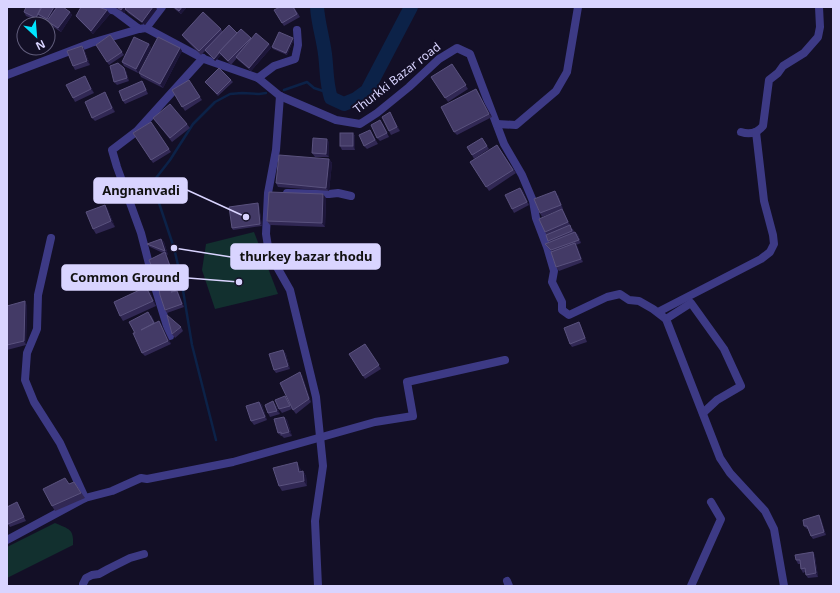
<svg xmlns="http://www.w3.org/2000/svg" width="840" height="593" font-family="'Noto Sans',sans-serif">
  <rect width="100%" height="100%" fill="#130f26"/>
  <!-- green -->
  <g fill="#12302f">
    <polygon points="254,232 278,294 215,309 202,270 206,244"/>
    <path d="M55 523C69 529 74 529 73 545L7 578V547Z"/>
  </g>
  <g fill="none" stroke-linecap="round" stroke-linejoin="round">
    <!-- stream -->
    <g stroke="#0c2248" stroke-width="2.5">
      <polyline points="284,90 307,82 314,88 329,93"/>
      <polyline points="216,440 192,345 181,278 174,248 158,200 156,178 170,160 193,124 215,102 230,94 242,93 259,94 266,93"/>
    </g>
    <!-- river -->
    <path stroke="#0c2248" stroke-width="14" d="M317 7C318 23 323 38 325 54 327 69 326 83 331 98L344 104 356 99 367 91 411 7"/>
    <!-- minor -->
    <g stroke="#3d3a85" stroke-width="8">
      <polyline points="100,7 115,11 139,29 146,28 204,59 258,78 280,96 336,120 360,124 377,113 409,87 439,59 457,48 470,54 504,144 522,175 533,201 536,218 547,247 554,271 552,282 562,302 562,310 569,315 607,297 620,294 629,300 639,301 653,309 666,319 720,458 730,473 765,511 774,529 784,586"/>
      <polyline points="146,28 162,7"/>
      <polyline points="7,75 91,43 139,29"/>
      <polyline points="258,78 274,66 295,59 298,45 297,30"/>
      <polyline points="280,96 276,150 268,193 266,234 269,253 290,290 316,397 323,466 315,521 318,586"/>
      <polyline points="497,124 516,125 556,91 567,72 578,7"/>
      <path d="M741 132C750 135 757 133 763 126L769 80 778 73 783 66 804 53 818 37 820 27 819 7"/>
      <polyline points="287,193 329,194 338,193 351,196"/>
      <polyline points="51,238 38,295 37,329 27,353 25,380 34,402 60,443 85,498"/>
      <polyline points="658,312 761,259 770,252 774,244 773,235 764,201 756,132"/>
      <polyline points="666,319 691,303 724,349 741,386 717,400 703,413"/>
      <polyline points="170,336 155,287 141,233 117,167 112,150 137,131 203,58"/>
      <polyline points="7,540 85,498 112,491 141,478 147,479 233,462 375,422 413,416 407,382 505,360"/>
      <polyline points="507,581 509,586"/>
      <polyline points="83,586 83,584 86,578 92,575 99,574 108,569 130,558 144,554"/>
      <polyline points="691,586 721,519 711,502"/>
    </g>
  </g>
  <!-- wall -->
  <g fill="#312854">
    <polygon points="114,7 155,7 157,9 145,25 128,13 126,10 124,13"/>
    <polygon points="172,7 187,7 181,14"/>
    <polygon points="280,7 294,7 300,17 284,26 282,23"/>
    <polygon points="24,12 70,12 72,15 61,32 50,25 48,22 40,17 38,21 26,16"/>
    <polygon points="110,14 93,34 78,19 76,16"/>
    <polygon points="221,29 223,32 237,33 241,29 251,39 269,44 271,48 251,71 238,60 237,58 231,65 221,55 215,61 205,51 201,55 184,38 182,35"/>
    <polygon points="110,35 124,55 109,65 96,45"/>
    <polygon points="293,38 294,39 287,55 273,49 272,47"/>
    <polygon points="149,44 151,48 138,73 124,66 122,62"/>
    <polygon points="82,46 84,49 90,65 75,70 73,66"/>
    <polygon points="180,48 182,51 163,88 141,77 139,73"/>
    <polygon points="452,64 468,89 448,102 431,77"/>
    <polygon points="126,71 129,81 117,85 114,82"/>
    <polygon points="85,76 87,80 94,93 75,102 73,98"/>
    <polygon points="231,80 233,82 218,96 205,82"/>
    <polygon points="142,81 144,84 148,94 125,104 123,101"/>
    <polygon points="191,83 202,100 185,111 172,90"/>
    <polygon points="476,89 492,117 457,135 454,132"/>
    <polygon points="107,96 115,112 95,121 92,118"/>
    <polygon points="390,112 392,116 400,131 391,135 389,131"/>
    <polygon points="153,118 187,124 190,128 172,142"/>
    <polygon points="151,122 171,152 153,163 133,133"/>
    <polygon points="383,124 389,137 380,141 377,138"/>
    <polygon points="370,130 378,144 367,149 364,146"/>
    <polygon points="353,133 355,136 355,150 342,150 340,146"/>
    <polygon points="482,138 489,149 474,159 472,155"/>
    <polygon points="329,142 329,157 315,157 312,153"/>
    <polygon points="497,145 516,173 489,191 470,162"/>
    <polygon points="329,159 332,163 329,191 278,187 276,183"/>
    <polygon points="520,188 523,191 529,205 514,213 512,209"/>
    <polygon points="558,195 563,209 562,209 564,212 570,225 567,227 573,229 574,232 575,232 578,235 581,243 576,245 583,262 559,271 556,267 552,252 545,244 549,242 547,235 545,232 557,211 542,217 540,213"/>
    <polygon points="326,198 325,227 270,225 267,221"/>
    <polygon points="105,205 108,210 115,227 96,234 93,229"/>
    <polygon points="259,205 262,226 233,230 232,228"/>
    <polygon points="161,239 164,242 168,255 166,254 173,273 171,274 184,307 167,313 165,310 157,277 156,276 163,253 150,247 147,244"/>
    <polygon points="150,292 156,306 123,321 120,316"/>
    <polygon points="27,305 26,345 7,350 7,306"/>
    <polygon points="151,315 155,323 162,325 171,344 145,356 142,353 135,333"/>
    <polygon points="579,322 581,326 587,342 572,347 570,344"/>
    <polygon points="181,327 183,331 175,338 172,334"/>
    <polygon points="365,344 381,369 365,379 349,354"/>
    <polygon points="283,350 286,354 290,369 276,373 274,370"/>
    <polygon points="302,375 311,402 296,414 293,410"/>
    <polygon points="288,399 292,409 282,413 279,409"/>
    <polygon points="259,402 262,405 267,420 254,425 251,421"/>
    <polygon points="276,405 280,414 270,417 268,413"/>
    <polygon points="284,417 287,420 292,436 284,438 282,436 281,436 278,433"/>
    <polygon points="300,468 301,471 303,471 306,476 307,486 282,491 279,486"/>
    <polygon points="74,482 85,498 55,511 52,506 69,484"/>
    <polygon points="17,502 19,506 26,521 10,527 8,524"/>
    <polygon points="821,519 826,535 813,539 811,536 808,529 807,529 804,526"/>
    <polygon points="813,552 815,556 818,577 808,578 806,575 805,572 803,573 801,569 800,564 798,564 796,560"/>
  </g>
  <!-- shaded-wall -->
  <g fill="#1d163a">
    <polygon points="41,7 45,7 38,14 40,17 38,21 36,18"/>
    <polygon points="54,7 59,7 50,23 47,19"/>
    <polygon points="123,7 128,7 124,13 121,10"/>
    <polygon points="153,7 155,7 157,9 145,25 142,22"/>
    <polygon points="182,7 187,7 181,14 179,11"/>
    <polygon points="107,10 110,14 93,34 91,31"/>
    <polygon points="70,12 72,15 61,32 58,28"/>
    <polygon points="293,38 294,39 287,55 286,53"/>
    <polygon points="149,44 151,48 138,73 136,69"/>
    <polygon points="269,44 271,48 251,71 249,68"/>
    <polygon points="82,46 84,49 90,65 87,61"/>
    <polygon points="180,48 182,51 163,88 160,84"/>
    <polygon points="219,53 221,55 215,61 214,59"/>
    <polygon points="124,68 126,71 129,81 127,78"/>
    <polygon points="85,76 87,80 94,93 91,89"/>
    <polygon points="476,89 479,93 492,117 489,114"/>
    <polygon points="105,92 115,112 112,108"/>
    <polygon points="390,112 392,116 400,131 397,127"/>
    <polygon points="380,120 383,124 389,137 387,133"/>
    <polygon points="353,133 355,136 355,150 353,146"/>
    <polygon points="327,139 329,142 329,157 326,154"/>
    <polygon points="329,159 332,163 329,191 326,188"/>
    <polygon points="520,188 523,191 529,205 527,202"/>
    <polygon points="555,191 558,195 563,209 561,205"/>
    <polygon points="323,194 326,198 325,227 322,223"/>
    <polygon points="258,203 259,205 262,226 260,224"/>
    <polygon points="105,205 108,210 115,227 111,221"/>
    <polygon points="562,209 564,212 570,225 568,222"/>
    <polygon points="575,232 578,235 581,243 579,240"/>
    <polygon points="161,239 164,242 168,255 165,251"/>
    <polygon points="575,243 578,247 583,262 581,259"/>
    <polygon points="165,252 167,256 173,273 171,269"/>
    <polygon points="170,272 172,275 184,307 182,304 176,290"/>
    <polygon points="146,287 150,292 156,306 153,301"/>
    <polygon points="25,301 27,305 26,345 24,341"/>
    <polygon points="159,321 162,325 171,344 168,341"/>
    <polygon points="283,350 286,354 290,369 288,366"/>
    <polygon points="300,372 302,375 311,402 309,399"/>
    <polygon points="285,396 288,399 292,409 290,406"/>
    <polygon points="273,401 276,405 280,414 277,411"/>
    <polygon points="259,402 262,405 267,420 265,417"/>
    <polygon points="284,417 287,420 292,436 289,432"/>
    <polygon points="297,462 300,468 303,477 299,472"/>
    <polygon points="303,471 306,476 307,486 304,481"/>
    <polygon points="819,515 821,519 826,535 824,532"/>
    <polygon points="813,552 815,556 818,577 816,573"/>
  </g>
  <!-- building -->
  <g fill="#433a66" stroke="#5a527e">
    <polygon points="26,7 41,7 36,18 24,12"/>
    <polygon points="42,7 54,7 47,19 38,14"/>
    <polygon points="57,7 63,7 70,12 58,28 47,21"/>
    <polygon points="81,7 98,7 107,10 91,31 76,16"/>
    <polygon points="117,7 123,7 121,10"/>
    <polygon points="127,7 153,7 142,22 125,9"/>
    <polygon points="174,7 182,7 179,11"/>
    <polygon points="280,7 293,7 297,14 282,23 274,10"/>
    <polygon points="203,12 221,29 199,51 182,35"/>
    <polygon points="229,25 237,33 219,52 219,53 214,59 205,50"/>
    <polygon points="241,29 251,38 228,61 219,52"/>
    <polygon points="279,32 293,38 286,53 272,47"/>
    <polygon points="256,33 269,44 249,68 236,57"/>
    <polygon points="110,35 122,52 107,62 96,45"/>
    <polygon points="134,37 149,44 136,69 122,62"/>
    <polygon points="158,37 180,48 160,84 139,73"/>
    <polygon points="82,46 87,61 73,66 67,51"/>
    <polygon points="118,63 124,68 127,78 114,82 110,66"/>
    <polygon points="452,64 466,85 445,98 431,77"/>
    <polygon points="219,68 231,80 217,94 205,82"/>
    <polygon points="85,76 91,89 73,98 66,85"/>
    <polygon points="189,80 200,97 182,107 172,90"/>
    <polygon points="142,81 146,90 123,101 119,91"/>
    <polygon points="476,89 489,114 454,132 441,107"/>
    <polygon points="105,92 112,108 92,118 85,102"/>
    <polygon points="170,104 187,124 170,138 153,118"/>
    <polygon points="390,112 397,127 389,131 382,117"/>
    <polygon points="380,120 387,133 377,138 371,125"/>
    <polygon points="151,122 169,149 151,160 133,133"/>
    <polygon points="370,130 375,140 364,146 359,135"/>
    <rect x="340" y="133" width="13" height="13"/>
    <polygon points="313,138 327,139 326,154 312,153"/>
    <polygon points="482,138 487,146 472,155 467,147"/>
    <polygon points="497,145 513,170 486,187 470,162"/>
    <polygon points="279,155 329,159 326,188 276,183"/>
    <polygon points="520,188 527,202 512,209 505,195"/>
    <polygon points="555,191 561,205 540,213 534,199"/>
    <polygon points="269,192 323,194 322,223 267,221"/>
    <polygon points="258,203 260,224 232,228 229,207"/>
    <polygon points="105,205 111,221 93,229 86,212"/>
    <polygon points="562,209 568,222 545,232 539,219"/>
    <polygon points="570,225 572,231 548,241 546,235"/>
    <polygon points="575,232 579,240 551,250 545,244"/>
    <polygon points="161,239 165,251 147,244"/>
    <polygon points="575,243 581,259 556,267 551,252"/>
    <polygon points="165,252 171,269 156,276 149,260"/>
    <polygon points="170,272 176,290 171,292 177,291 182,304 165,310 160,295 157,278"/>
    <polygon points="146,287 153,301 120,316 114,302"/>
    <polygon points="25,301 24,341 7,345 7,306"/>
    <polygon points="148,312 154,323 141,330 159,321 168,341 142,353 133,333 135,333 129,322"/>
    <polygon points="167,315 181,327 172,334"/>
    <polygon points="579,322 585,338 570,344 564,328"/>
    <polygon points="365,344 379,365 363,376 349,354"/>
    <polygon points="283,350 288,366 274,370 269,354"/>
    <polygon points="300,372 309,399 293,410 280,383"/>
    <polygon points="285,396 290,406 279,409 275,400"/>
    <polygon points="273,401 277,411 268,413 265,405"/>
    <polygon points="259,402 265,417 251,421 246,406"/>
    <polygon points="284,417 289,432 281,434 281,432 278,433 274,419"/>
    <polygon points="297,462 299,472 303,471 304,481 279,486 273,468"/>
    <polygon points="65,478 69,484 74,482 81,493 52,506 43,489"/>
    <polygon points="17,502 24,517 8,524 7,522 7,507"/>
    <polygon points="819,515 824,532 811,536 807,526 804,526 803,520"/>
    <polygon points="813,552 816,573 806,575 805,568 801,569 800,560 796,560 795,555"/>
  </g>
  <g text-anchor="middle" stroke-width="4" stroke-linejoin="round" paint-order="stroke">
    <!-- street labels -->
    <g font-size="12" fill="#d9d4ff" stroke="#130f26">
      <text transform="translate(397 78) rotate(-38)" y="4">Thurkki Bazar road</text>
    </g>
  </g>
  <!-- callouts -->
  <path fill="none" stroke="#d9d4ff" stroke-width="1.5" d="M246 217L187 190M174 248L231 257M239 282L188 278"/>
  <g fill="#d9d4ff" stroke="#130f26" stroke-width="1.5">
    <circle cx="246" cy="217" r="4"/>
    <circle cx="174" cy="248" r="4"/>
    <circle cx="239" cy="282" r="4"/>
  </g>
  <g fill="#d9d4ff" stroke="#d9d4ff" stroke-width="1.5">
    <rect x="94" y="178" width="93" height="25" rx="4"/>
    <rect x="231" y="244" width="149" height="25" rx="4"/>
    <rect x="62" y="265" width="126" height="25" rx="4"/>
  </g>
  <g font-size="13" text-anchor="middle" font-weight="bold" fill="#111">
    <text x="141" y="195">Angnanvadi</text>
    <text x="306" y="261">thurkey bazar thodu</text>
    <text x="125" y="282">Common Ground</text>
  </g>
  <!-- border -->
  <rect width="840" height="593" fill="none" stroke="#d9d4ff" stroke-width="16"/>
  <!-- north arrow -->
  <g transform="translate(36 36) rotate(154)"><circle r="19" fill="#130f26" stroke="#625e7d"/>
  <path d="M0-3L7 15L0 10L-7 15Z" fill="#00e5ff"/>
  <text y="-6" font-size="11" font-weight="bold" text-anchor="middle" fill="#d9d4ff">N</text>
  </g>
</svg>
